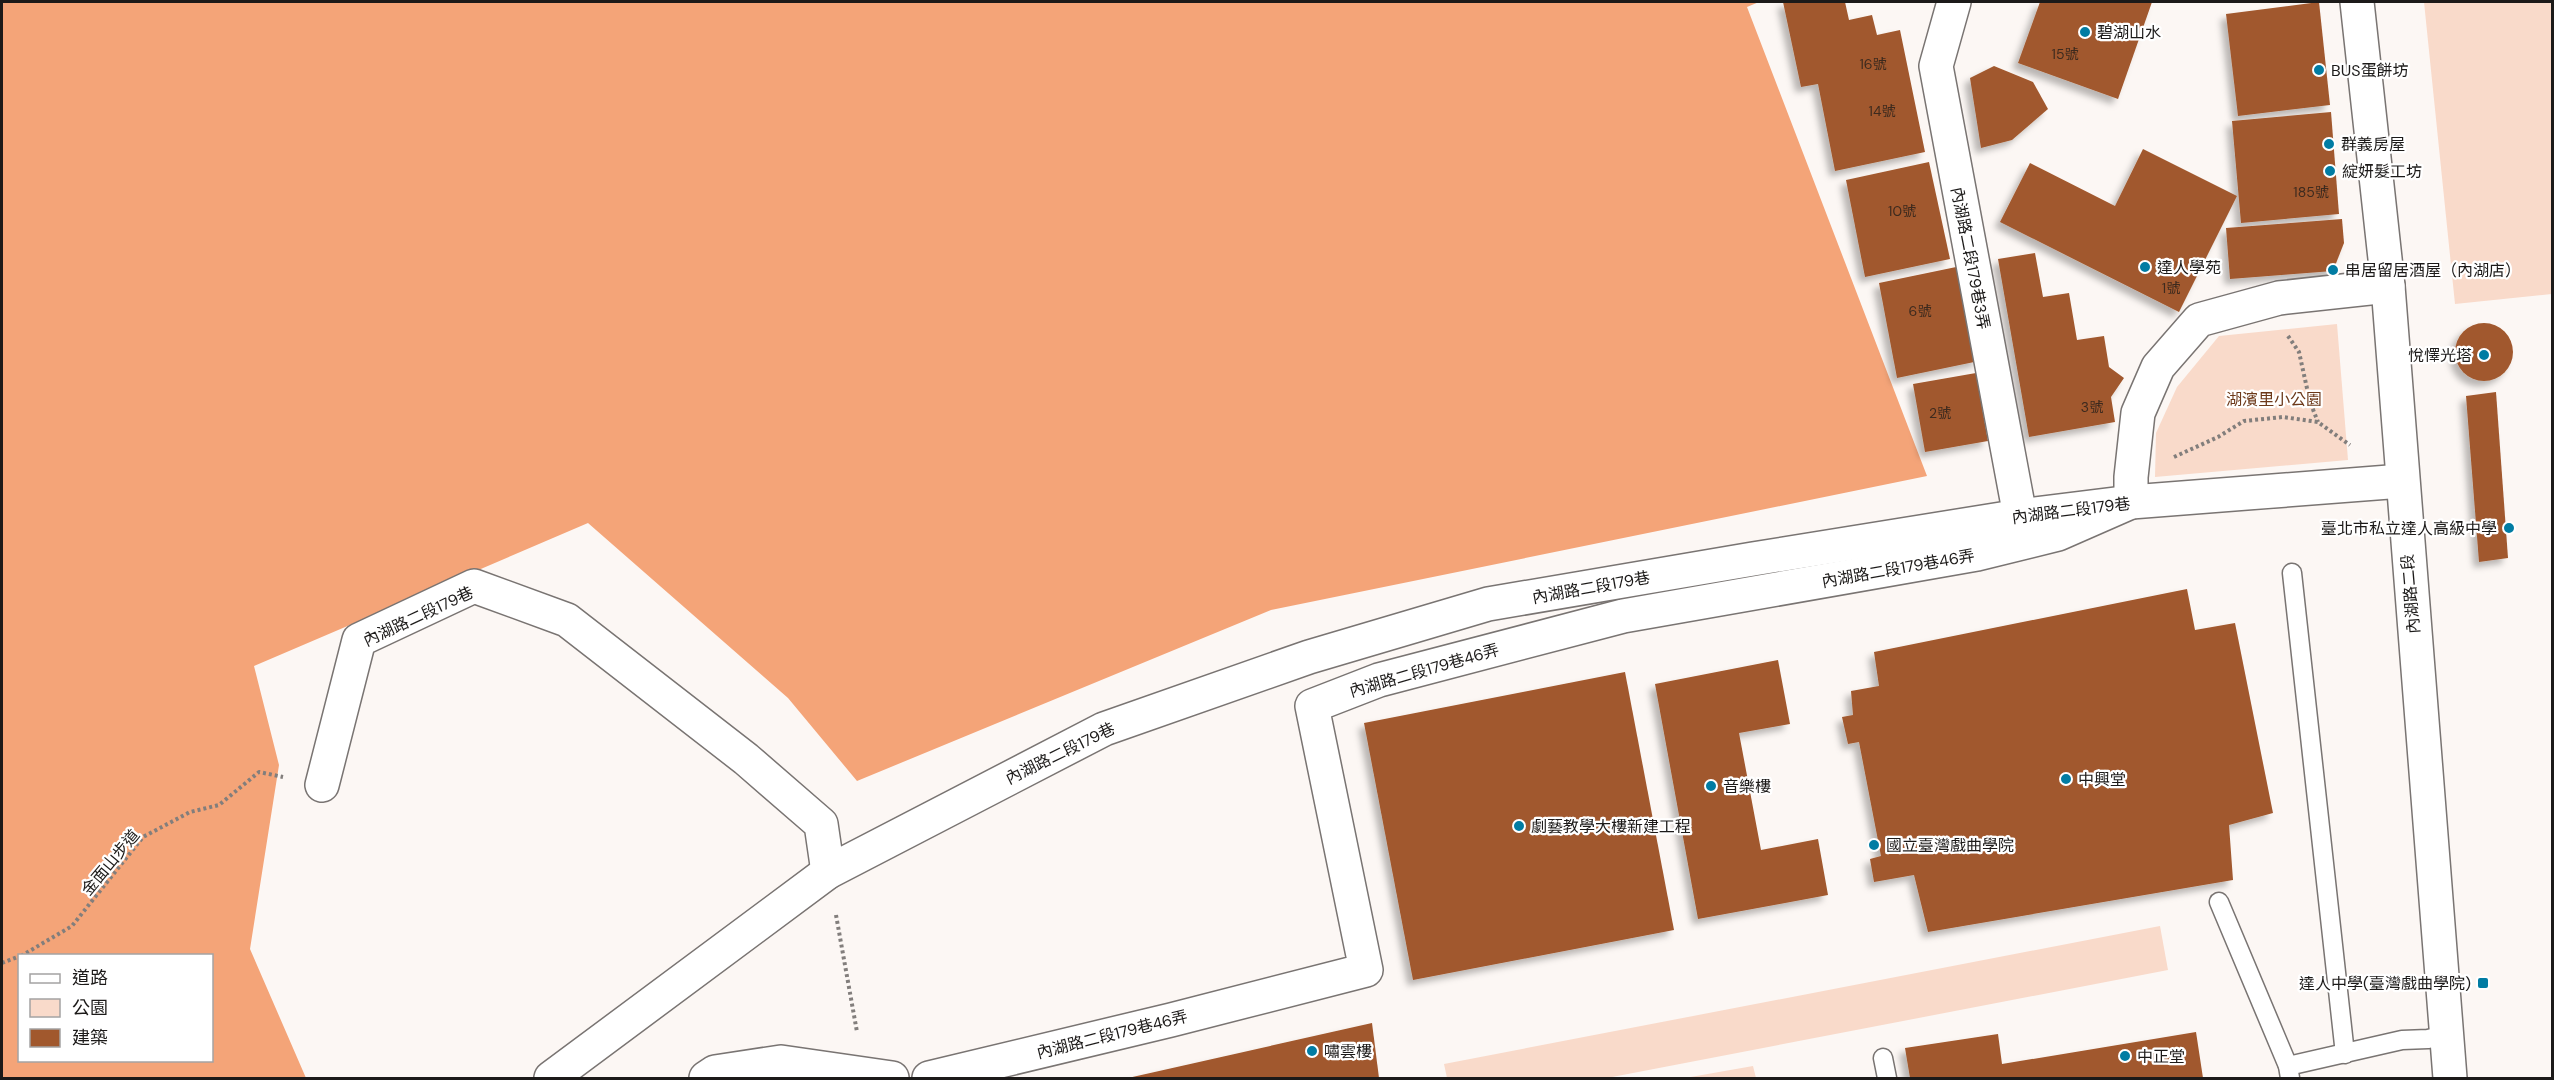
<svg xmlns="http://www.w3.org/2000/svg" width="2554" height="1080" font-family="'DM Sans','Noto Sans TC',sans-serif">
  <defs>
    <filter id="shadow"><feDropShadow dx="-5.5" dy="5.5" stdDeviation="3" flood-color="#0004"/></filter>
  </defs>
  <rect width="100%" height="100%" fill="#fcf7f4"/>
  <!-- green -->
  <g fill="#f9daca">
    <polygon points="2424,2 2552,2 2552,294 2455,304"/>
    <polygon points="2337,324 2348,460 2155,477 2156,433 2177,387 2219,336"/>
    <polygon points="2160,926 2168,970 1607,1078 1447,1078 1444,1064"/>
    <polygon points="1753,1066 1756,1078 1685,1078"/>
  </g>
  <!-- forest -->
  <path fill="#f4a478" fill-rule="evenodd" d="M2 2H1759L1747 7 1927 476 1271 610 857 781 788 698 588 523 254 666 279 765 250 949 306 1078H2ZM20 956H212V1060H20Z"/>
  <!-- building -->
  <g fill="#a1582d" filter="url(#shadow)">
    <polygon points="1783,2 1845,2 1849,20 1872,15 1877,35 1900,30 1925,152 1835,171 1818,84 1801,87"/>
    <polygon points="2040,2 2152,2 2118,99 2018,63"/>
    <polygon points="2319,2 2330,105 2238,116 2226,14"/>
    <polygon points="1994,66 2033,82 2048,109 2012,140 1981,148 1970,78"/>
    <polygon points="2331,112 2339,214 2241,223 2232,121"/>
    <polygon points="2143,149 2237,196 2179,312 2000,222 2030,163 2115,206"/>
    <polygon points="1929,162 1950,259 1865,277 1846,180"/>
    <polygon points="2342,219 2344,243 2333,271 2230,279 2226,228"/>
    <polygon points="2035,253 2043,297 2069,293 2077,340 2104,336 2109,367 2124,378 2111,397 2115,422 2029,437 1998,259"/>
    <polygon points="1961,266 1979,361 1897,378 1879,283"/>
    <circle cx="2484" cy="352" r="29"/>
    <polygon points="1976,373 1988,441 1925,452 1913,384"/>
    <polygon points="2496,392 2508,558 2479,562 2466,396"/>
    <polygon points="2187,589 2195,630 2235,623 2273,813 2229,825 2233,880 1928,932 1914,875 1874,882 1870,859 1881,856 1859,742 1848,744 1842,717 1853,715 1851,691 1879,686 1874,652"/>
    <polygon points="1778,660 1790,724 1739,733 1761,850 1818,839 1828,895 1698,919 1655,684"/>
    <polygon points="1625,672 1674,930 1413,980 1364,723"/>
    <polygon points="1372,1023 1379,1078 1128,1078"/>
    <polygon points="2196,1032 2203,1078 1910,1078 1905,1048 1998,1034 2002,1064"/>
  </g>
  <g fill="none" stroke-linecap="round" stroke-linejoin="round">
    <!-- service casing -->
    <g stroke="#797472" stroke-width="21">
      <g id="service">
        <polyline points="2292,573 2345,1054"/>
        <polyline points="2219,902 2288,1066 2290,1078"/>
        <polyline points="1883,1058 1887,1078"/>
        <polyline points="2288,1066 2402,1040 2428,1039 2445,1035"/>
      </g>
    </g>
    <!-- minor casing -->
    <g stroke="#797472" stroke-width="36">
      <g id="minor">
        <polyline points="1954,2 1936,66 2020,516"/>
        <polyline points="322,785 359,640 474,586 567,620 746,759 821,824 828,872"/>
        <polyline points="706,1078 715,1072 781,1062 892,1078"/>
        <polyline points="929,1078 1171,1020 1366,970 1312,706 1379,680 1623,616 1977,554 2058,534 2131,502 2131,477 2138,413 2158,367 2199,320 2279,298 2388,286"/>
      </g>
    </g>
    <!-- tertiary casing -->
    <g stroke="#797472" stroke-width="36">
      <g id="tertiary">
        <polyline points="2357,2 2388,286 2450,1078"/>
        <polyline points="551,1078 828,872 1104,729 1309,657 1488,604 1753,559 2020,516 2131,502 2402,481"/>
      </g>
    </g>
    <!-- path -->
    <g stroke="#827e7c" stroke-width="4" stroke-dasharray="3 3" stroke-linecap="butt">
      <polyline points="2288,336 2299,352 2310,402 2318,422"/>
      <polyline points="2174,457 2218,437 2244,421 2283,417 2318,422 2350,445"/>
      <polyline points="836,915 857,1032"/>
      <polyline points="21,956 72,926 143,837 190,812 219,805 259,772 283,777"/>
      <polyline points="2,963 20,956"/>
    </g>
    <!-- service -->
    <use href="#service" stroke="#fff" stroke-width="18"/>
    <!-- minor -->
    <use href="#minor" stroke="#fff" stroke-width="33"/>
    <!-- tertiary -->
    <use href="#tertiary" stroke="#fff" stroke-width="33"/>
  </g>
  <!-- markers -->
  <g fill="#017ca3" stroke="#fff" stroke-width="2">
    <circle cx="2085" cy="32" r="6"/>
    <circle cx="2319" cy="70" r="6"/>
    <circle cx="2329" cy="144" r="6"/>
    <circle cx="2330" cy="171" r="6"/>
    <circle cx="2145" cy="267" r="6"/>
    <circle cx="2333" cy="270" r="6"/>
    <circle cx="2484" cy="355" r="6"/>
    <circle cx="2509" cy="528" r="6"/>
    <circle cx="2066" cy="779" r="6"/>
    <circle cx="1711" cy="786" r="6"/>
    <circle cx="1519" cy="826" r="6"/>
    <circle cx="1874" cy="845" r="6"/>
    <rect x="2477" y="977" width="12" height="12" rx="3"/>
    <circle cx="1312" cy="1051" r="6"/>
    <circle cx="2125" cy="1056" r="6"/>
  </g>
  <g text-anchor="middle" stroke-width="4.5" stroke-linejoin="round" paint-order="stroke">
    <!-- number labels -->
    <g font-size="14" fill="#3d2a1e">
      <text x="2065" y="59">15號</text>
      <text x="1873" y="69">16號</text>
      <text x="1882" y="116">14號</text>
      <text x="2311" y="197">185號</text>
      <text x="1902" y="216">10號</text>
      <text x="2171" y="293">1號</text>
      <text x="1920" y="316">6號</text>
      <text x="2092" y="412">3號</text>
      <text x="1940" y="418">2號</text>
    </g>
    <!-- poi labels -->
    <g font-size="16" fill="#1c1a19" stroke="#fff" text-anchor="start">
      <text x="2097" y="38">碧湖山水</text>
      <text x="2331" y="76">BUS蛋餅坊</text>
      <text x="2341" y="150">群義房屋</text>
      <text x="2342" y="177">綻妍髮工坊</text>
      <text x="2157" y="273">達人學苑</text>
      <text x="2345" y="276">串居留居酒屋（內湖店）</text>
      <text x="2472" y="361" text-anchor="end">悅懌光塔</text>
      <text x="2497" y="534" text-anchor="end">臺北市私立達人高級中學</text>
      <text x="2078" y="785">中興堂</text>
      <text x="1723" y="792">音樂樓</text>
      <text x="1531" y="832">劇藝教學大樓新建工程</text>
      <text x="1886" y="851">國立臺灣戲曲學院</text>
      <text x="2471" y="989" text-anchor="end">達人中學(臺灣戲曲學院)</text>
      <text x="1324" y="1057">嘯雲樓</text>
      <text x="2137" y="1062">中正堂</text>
    </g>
    <!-- street labels -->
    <g font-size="16" fill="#1c1a19" stroke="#fff">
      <text transform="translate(1971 258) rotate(79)" y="6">內湖路二段179巷3弄</text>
      <text transform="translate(2071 510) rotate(-7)" y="6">內湖路二段179巷</text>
      <text transform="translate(1898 568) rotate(-10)" y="6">內湖路二段179巷46弄</text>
      <text transform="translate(1591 587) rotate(-10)" y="6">內湖路二段179巷</text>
      <text transform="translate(2410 594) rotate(-95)" y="6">內湖路二段</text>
      <text transform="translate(418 616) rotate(-25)" y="6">內湖路二段179巷</text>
      <text transform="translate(1424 670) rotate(-16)" y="6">內湖路二段179巷46弄</text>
      <text transform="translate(1060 753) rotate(-26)" y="6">內湖路二段179巷</text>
      <text transform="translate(110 862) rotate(-50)" y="6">金面山步道</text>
      <text transform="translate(1112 1034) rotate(-14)" y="6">內湖路二段179巷46弄</text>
    </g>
    <!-- park labels -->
    <g font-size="16" fill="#6c391a" stroke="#fff">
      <text x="2274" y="405">湖濱里小公園</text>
    </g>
  </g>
  <!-- border -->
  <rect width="2554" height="1080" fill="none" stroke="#1c1a19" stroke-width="6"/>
  <!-- legend -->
  <rect x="18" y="954" width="195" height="108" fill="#ffffff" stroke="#a4a3a3" stroke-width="1.5"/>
  <rect x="30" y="974" width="30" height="9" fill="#ffffff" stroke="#a4a3a3" stroke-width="1.5"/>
  <text x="72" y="984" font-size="18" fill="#1c1a19">道路</text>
  <rect x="30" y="999" width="30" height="18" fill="#f9daca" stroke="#a4a3a3" stroke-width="1.5"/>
  <text x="72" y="1014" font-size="18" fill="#1c1a19">公園</text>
  <rect x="30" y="1029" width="30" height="18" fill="#a1582d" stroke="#a4a3a3" stroke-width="1.5"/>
  <text x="72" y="1044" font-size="18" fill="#1c1a19">建築</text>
</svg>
